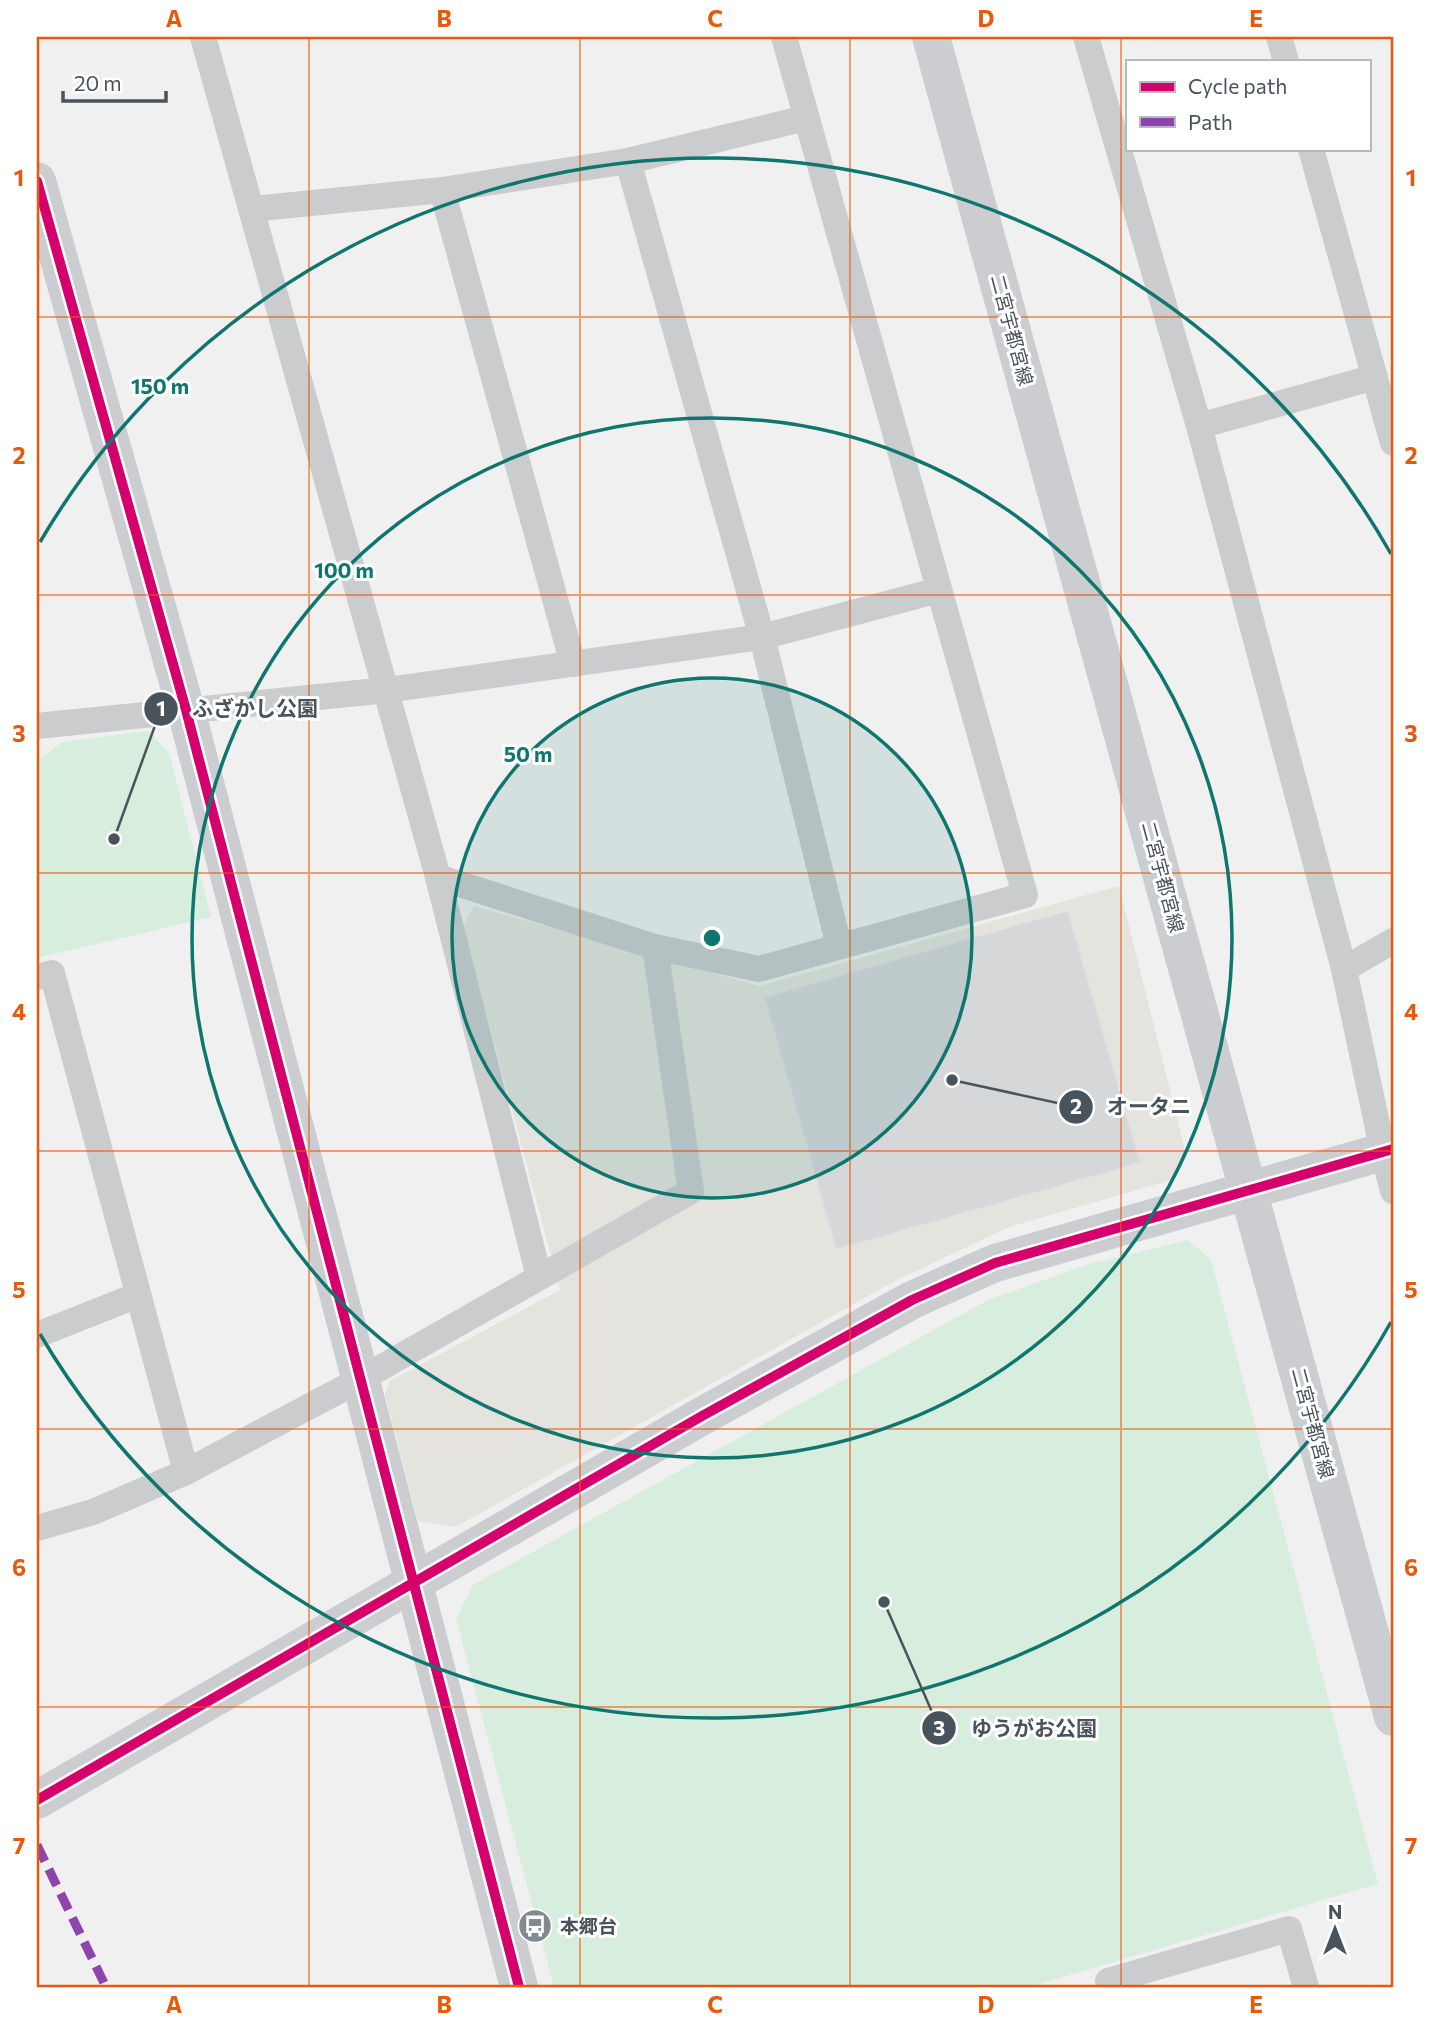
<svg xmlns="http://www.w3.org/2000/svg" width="1430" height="2024" font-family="Commissioner,'Noto Sans JP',sans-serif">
  <rect width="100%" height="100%" fill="#f0f0f0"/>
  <!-- commercial -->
  <polygon fill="#e5e3de" points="1119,886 1187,1158 1171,1180 1009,1227 893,1282 456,1527 418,1521 385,1394 390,1381 560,1290 463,926 474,906 759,986"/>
  <!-- green -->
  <g fill="#d7edde">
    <polygon points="149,731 169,753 211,917 37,958 37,761 62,742"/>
    <polygon points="1188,1240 1211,1260 1378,1884 1029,1987 554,1987 456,1619 473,1585 988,1300 1089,1264"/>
  </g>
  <!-- building -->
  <polygon fill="#d6d7d9" stroke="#e2e2e3" stroke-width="2" points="1068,910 1141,1163 836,1250 764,997"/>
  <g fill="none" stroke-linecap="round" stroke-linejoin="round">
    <!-- street -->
    <g stroke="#cbccce" stroke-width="26">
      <polyline points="203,37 438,877 539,1277"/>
      <polyline points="1086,37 1199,426 1344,969 1383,1152 1393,1191"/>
      <polyline points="1279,37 1286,61"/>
      <polyline points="1311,149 1393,443"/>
      <polyline points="628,161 762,637 839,946"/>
      <polyline points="442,190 573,664"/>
      <polyline points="251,209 442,190 628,161 806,118"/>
      <polyline points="1199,426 1375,377"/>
      <polyline points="37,726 387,690 762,637 939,590"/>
      <polyline points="438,877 655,947 759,969 1025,895 784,37"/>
      <polyline points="1344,969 1393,941"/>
      <polyline points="37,977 52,973 186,1472"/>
      <polyline points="37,1335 138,1295"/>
      <polyline points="37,1528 93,1512 186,1472 361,1379 691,1191 655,947"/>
      <polyline points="1108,1981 1289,1929 1306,1987"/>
    </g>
    <!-- secondary -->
    <g stroke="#cbcdd0" stroke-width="38">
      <polyline points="931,37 1393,1717"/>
      <polyline points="37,181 186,710 519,1987"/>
      <polyline points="37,1800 702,1416 912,1300 995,1263 1393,1149"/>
    </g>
    <!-- quiet -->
    <polyline stroke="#8e44ad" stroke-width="9" stroke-dasharray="18 9" stroke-linecap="butt" points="37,1845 106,1987"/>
    <!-- cycleway casing -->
    <g stroke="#fff" stroke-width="15">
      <g id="cycleway">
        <polyline points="37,181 186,710 519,1987"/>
        <polyline points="37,1800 702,1416 912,1300 995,1263 1393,1149"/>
      </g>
    </g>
    <!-- cycleway -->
    <use href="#cycleway" stroke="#d6006c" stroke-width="10"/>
  </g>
  <!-- grid -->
  <path fill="none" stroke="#e8590c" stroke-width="2" stroke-opacity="0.55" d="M309 37V1987M580 37V1987M850 37V1987M1121 37V1987M37 317H1393M37 595H1393M37 873H1393M37 1151H1393M37 1429H1393M37 1707H1393"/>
  <!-- distance rings -->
  <circle cx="712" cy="938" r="260" fill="#0f766e" fill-opacity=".12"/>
  <g fill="none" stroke="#0f766e" stroke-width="3.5">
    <circle cx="712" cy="938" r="260"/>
    <circle cx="712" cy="938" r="520"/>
    <path d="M1391 1322A780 780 0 0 1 40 1334M40 542A780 780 0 0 1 1391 554"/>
  </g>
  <!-- icons -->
  <defs>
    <g id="bus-disc" transform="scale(1.75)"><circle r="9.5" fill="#838a8f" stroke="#fff"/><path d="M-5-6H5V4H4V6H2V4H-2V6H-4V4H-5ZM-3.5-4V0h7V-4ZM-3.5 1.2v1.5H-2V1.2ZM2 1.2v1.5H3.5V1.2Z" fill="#fff"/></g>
  </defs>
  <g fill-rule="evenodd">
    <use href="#bus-disc" x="535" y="1926"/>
  </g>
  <g text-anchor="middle" stroke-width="6" stroke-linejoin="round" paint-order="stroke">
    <!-- street labels -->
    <g font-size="19" fill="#49535b" stroke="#fff">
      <text transform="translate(1012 330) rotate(75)" y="7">二宮宇都宮線</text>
      <text transform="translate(1163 877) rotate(75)" y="7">二宮宇都宮線</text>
      <text transform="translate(1313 1423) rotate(75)" y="7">二宮宇都宮線</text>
    </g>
    <!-- poi labels -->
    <g font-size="19" font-weight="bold" fill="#49535b" stroke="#fff" text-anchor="start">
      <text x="560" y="1933">本郷台</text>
    </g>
  </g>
  <circle cx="712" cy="938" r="10" fill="#0f766e" stroke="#fff" stroke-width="3.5"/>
  <g font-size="21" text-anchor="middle" font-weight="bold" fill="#0f766e" stroke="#fff" stroke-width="6" stroke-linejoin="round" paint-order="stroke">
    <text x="160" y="394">150 m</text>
    <text x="344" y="578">100 m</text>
    <text x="528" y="762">50 m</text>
  </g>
  <!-- callouts -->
  <path fill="none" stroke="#49535b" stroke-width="2.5" d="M114 839L161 709M952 1080L1076 1107M884 1602L939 1728"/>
  <g fill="#49535b" stroke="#fff" stroke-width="2.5">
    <circle cx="114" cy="839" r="7"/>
    <circle cx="952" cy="1080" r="7"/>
    <circle cx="884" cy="1602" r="7"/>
    <circle cx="161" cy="709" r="18"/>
    <circle cx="1076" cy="1107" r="18"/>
    <circle cx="939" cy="1728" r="18"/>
  </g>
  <g font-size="21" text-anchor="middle" font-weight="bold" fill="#fff">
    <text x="161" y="716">1</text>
    <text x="1076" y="1114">2</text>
    <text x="939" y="1736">3</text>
  </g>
  <g font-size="21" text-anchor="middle" font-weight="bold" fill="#49535b" stroke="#fff" stroke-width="6" stroke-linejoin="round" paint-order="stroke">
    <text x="255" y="716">ふざかし公園</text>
    <text x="1149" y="1114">オータニ</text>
    <text x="1034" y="1736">ゆうがお公園</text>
  </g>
  <!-- border -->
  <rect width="1430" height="2024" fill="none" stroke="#ffffff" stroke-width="77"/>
  <!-- legend -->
  <rect x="1126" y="60" width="245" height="91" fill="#ffffff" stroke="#b6babd" stroke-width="2"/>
  <rect x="1140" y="82" width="35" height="10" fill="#d6006c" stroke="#b6babd" stroke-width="2"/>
  <text x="1188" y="94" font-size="21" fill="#49535b">Cycle path</text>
  <rect x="1140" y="117" width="35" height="10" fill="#8e44ad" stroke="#b6babd" stroke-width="2"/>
  <text x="1188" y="130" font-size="21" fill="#49535b">Path</text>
  <!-- north arrow -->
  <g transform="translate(1335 1929)" stroke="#ffffff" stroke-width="5" paint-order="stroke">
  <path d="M0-5L12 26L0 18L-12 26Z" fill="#49535b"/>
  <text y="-10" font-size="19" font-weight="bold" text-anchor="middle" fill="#49535b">N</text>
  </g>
  <!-- scale -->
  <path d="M63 91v10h103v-10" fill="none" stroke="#49535b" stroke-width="3.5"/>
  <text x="74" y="91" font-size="21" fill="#49535b" stroke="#ffffff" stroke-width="5" paint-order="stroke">20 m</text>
  <rect x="38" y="38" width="1354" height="1948" fill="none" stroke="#e8590c" stroke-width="2.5"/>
  <g font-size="23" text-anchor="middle" font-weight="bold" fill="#e8590c">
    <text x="174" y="27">A</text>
    <text x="444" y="27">B</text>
    <text x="715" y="27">C</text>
    <text x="986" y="27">D</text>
    <text x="1256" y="27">E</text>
    <text x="19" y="186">1</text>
    <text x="1411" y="186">1</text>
    <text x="19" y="464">2</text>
    <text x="1411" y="464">2</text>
    <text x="19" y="742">3</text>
    <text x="1411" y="742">3</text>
    <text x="19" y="1020">4</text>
    <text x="1411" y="1020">4</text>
    <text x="19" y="1298">5</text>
    <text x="1411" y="1298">5</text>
    <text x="19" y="1576">6</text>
    <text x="1411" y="1576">6</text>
    <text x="19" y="1854">7</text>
    <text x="1411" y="1854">7</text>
    <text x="174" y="2013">A</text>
    <text x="444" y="2013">B</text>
    <text x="715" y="2013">C</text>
    <text x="986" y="2013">D</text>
    <text x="1256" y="2013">E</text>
  </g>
</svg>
